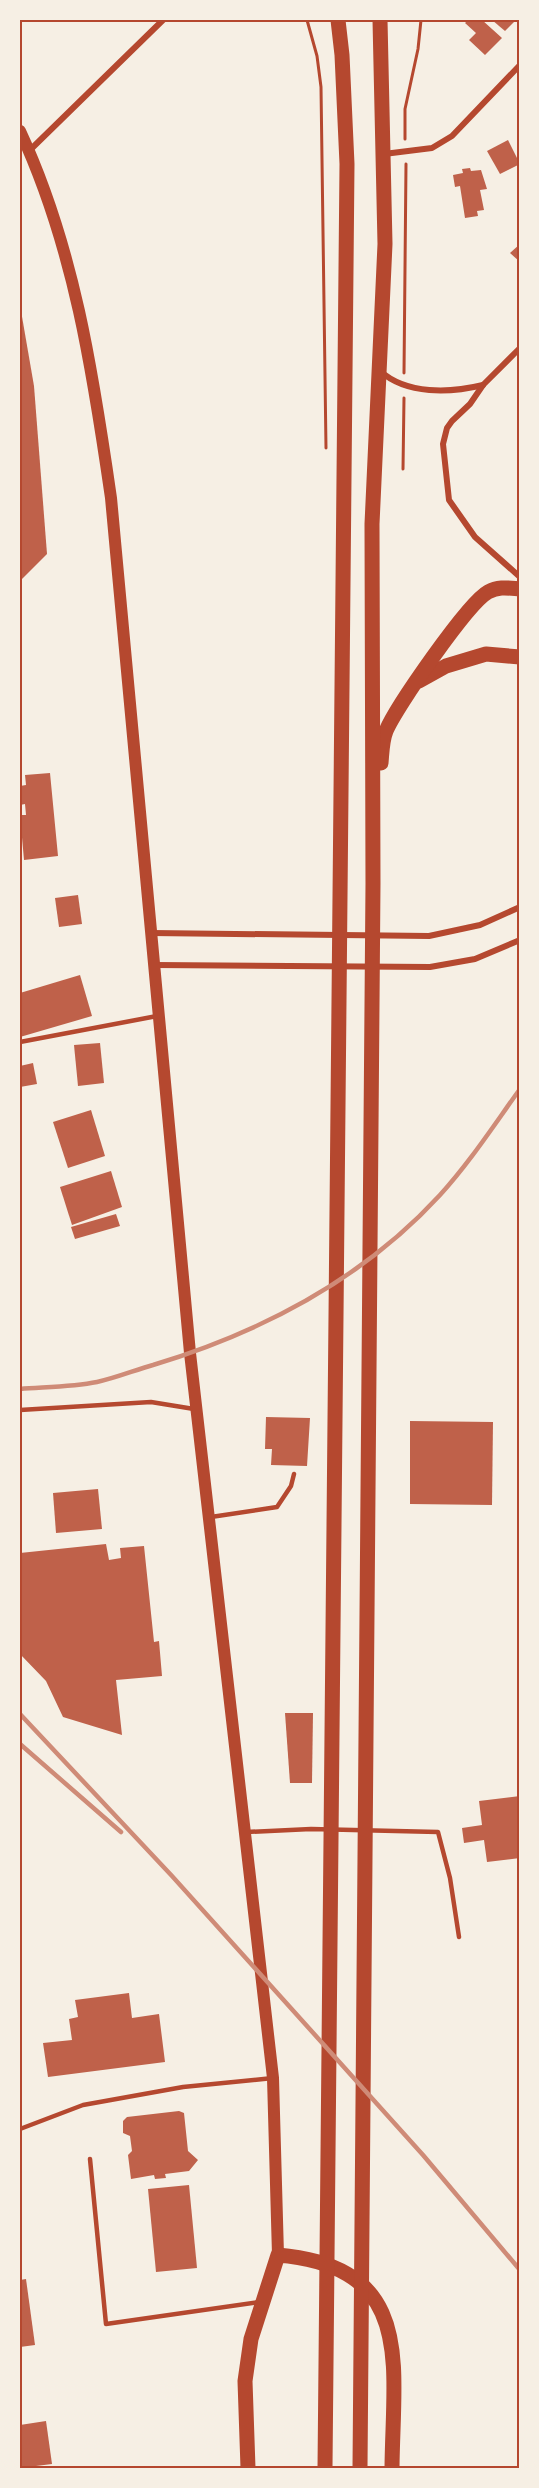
<svg xmlns="http://www.w3.org/2000/svg" width="539" height="2488" font-family="Figtree,sans-serif">
  <rect width="100%" height="100%" fill="#f6efe4"/>
  <!-- building -->
  <g fill="#bf614a">
    <polygon points="468,20 482,20 502,38 485,55 469,40 476,33 465,23"/>
    <polygon points="492,20 513,20 515,21 505,31"/>
    <polygon points="508,140 520,164 500,174 487,151"/>
    <polygon points="470,168 471,171 481,170 487,189 480,190 484,210 477,211 478,216 465,218 460,186 455,187 453,175 463,173 462,169"/>
    <polygon points="520,244 520,262 510,253"/>
    <polygon points="20,305 34,386 47,554 20,581"/>
    <polygon points="50,773 58,856 24,860 20,815 26,815 25,804 20,805 20,786 26,785 25,775"/>
    <polygon points="78,895 82,924 59,927 55,898"/>
    <polygon points="80,975 92,1016 20,1037 20,993"/>
    <polygon points="100,1043 104,1083 78,1086 74,1045"/>
    <polygon points="33,1063 37,1084 20,1087 20,1066"/>
    <polygon points="91,1110 105,1156 68,1168 53,1122"/>
    <polygon points="111,1171 122,1207 72,1225 60,1187"/>
    <polygon points="116,1214 120,1226 75,1239 71,1227"/>
    <polygon points="266,1417 310,1418 307,1466 271,1465 272,1449 265,1449"/>
    <polygon points="410,1421 493,1422 492,1505 410,1504"/>
    <polygon points="98,1489 102,1529 56,1533 53,1493"/>
    <polygon points="106,1544 109,1560 121,1558 120,1548 144,1546 154,1642 159,1641 162,1676 116,1680 122,1735 63,1717 46,1681 20,1654 20,1553"/>
    <polygon points="285,1713 313,1713 312,1783 290,1783"/>
    <polygon points="520,1796 520,1858 487,1862 484,1840 464,1843 462,1828 482,1825 479,1801"/>
    <polygon points="129,1993 132,2018 159,2014 165,2062 48,2077 43,2043 72,2040 69,2019 78,2017 75,2000"/>
    <polygon points="179,2111 184,2113 188,2151 198,2160 189,2171 165,2174 166,2178 155,2179 154,2175 131,2179 128,2155 132,2151 130,2136 123,2133 123,2121 127,2117"/>
    <polygon points="189,2185 197,2268 156,2272 148,2189"/>
    <polygon points="26,2279 35,2345 20,2347 20,2280"/>
    <polygon points="46,2421 52,2464 20,2468 20,2425"/>
  </g>
  <g fill="none" stroke-linecap="round" stroke-linejoin="round">
    <!-- path -->
    <g stroke="#b5482f" stroke-width="3">
      <polyline points="307,20 317,56 321,87 326,448"/>
      <polyline points="405,139 405,109 418,49 421,20"/>
      <polyline points="404,373 406,164"/>
      <polyline points="403,469 404,398"/>
    </g>
    <!-- service -->
    <g stroke="#b5482f" stroke-width="4.5">
      <polyline points="20,1042 157,1016"/>
      <polyline points="20,1410 151,1402 194,1409"/>
      <polyline points="211,1517 277,1507 291,1486 294,1474"/>
      <polyline points="246,1832 311,1829 438,1832 450,1878 459,1937"/>
      <polyline points="20,2129 83,2105 183,2087 273,2078"/>
      <polyline points="90,2159 106,2324 259,2302"/>
    </g>
    <!-- minor -->
    <g stroke="#b5482f" stroke-width="6">
      <polyline points="29,151 163,20"/>
      <polyline points="384,154 432,148 452,136 520,65"/>
      <polyline points="520,348 483,385 470,404 452,421 447,428 443,444 449,500 475,537 520,577"/>
      <path d="M380 371C407 395 450 393 483 385"/>
      <polyline points="151,933 429,936 480,925 520,907"/>
      <polyline points="155,965 430,967 475,959 520,940"/>
    </g>
    <!-- secondary -->
    <path stroke="#b5482f" stroke-width="12" d="M20 131C74 247 93 373 111 498L190 1353 273 2078 278 2255"/>
    <!-- primary -->
    <g stroke="#b5482f" stroke-width="15">
      <polyline points="419,681 446,666 486,654 520,657"/>
      <path d="M381 763C382 752 382 741 386 731 396 707 468 603 488 592 499 586 508 588 520 589"/>
      <path d="M248 2468 245 2381 251 2339 278 2255C416 2267 393 2363 392 2468"/>
      <polyline points="325,2468 347,164 342,55 338,20"/>
      <polyline points="360,2468 373,883 372,524 385,244 380,20"/>
    </g>
    <!-- rail -->
    <g stroke="#cf8b77" stroke-width="4.5">
      <path d="M20 1389C45 1387 72 1387 97 1382 116 1378 135 1370 153 1365 262 1332 363 1279 440 1195 470 1162 494 1125 520 1089"/>
      <polyline points="20,1714 172,1876 423,2155 520,2270"/>
      <polyline points="20,1744 121,1832"/>
    </g>
  </g>
  <!-- border -->
  <rect width="539" height="2488" fill="none" stroke="#f6efe4" stroke-width="42"/>
  <rect x="21" y="21" width="497" height="2446" fill="none" stroke="#b5482f" stroke-width="2"/>
</svg>
